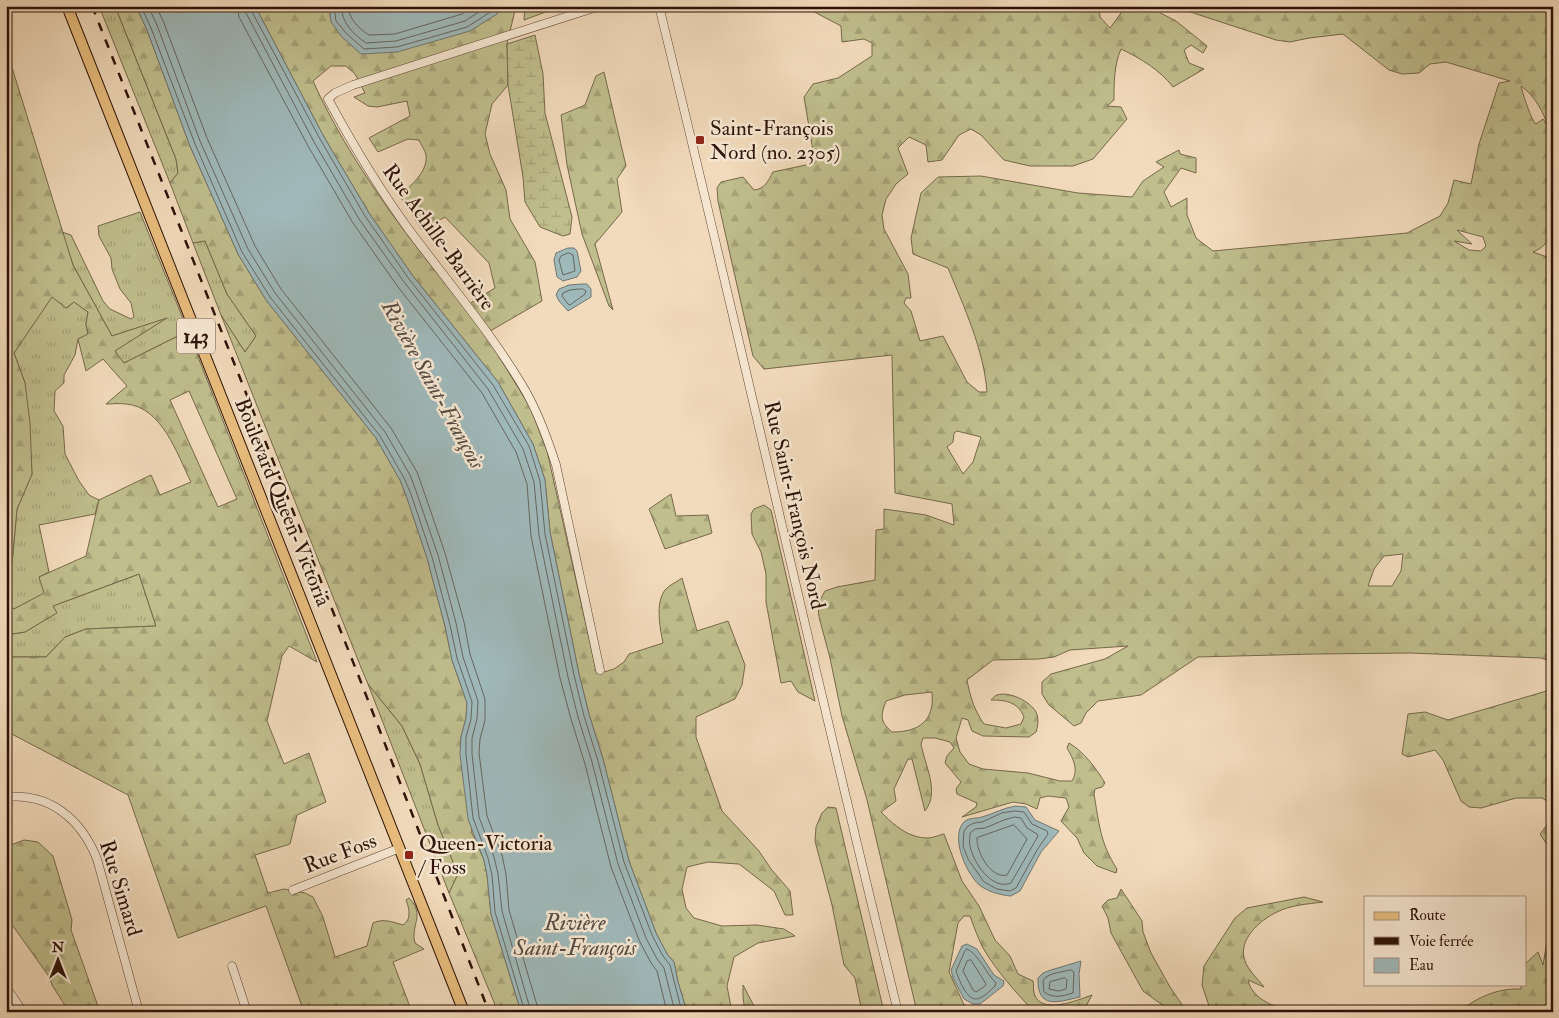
<svg xmlns="http://www.w3.org/2000/svg" width="1559" height="1018" font-family="'IM FELL Double Pica',serif">
  <defs>
    <pattern id="grass-tufts" width="24" height="20" patternUnits="userSpaceOnUse" patternTransform="scale(1.25)"><rect width="24" height="20" fill="#c0be8d"/><path d="M3 7l-1-3M5 7V3M7 7l1-3M15 17l-1-3M17 17v-4M19 17l1-3" fill="none" stroke="#a5a278"/></pattern>
    <pattern id="forest-firs" width="22" height="20" patternUnits="userSpaceOnUse" patternTransform="scale(1.25)"><rect width="22" height="20" fill="#c0be8d"/><path d="M5 1l3.5 6h-7zM16 11l3.5 6h-7z" fill="#a5a278"/></pattern>
    <pattern id="wetland-marsh" width="20" height="14" patternUnits="userSpaceOnUse" patternTransform="scale(1.25)"><rect width="20" height="14" fill="#c0be8d"/><path d="M1 5h8M5 5V1M11 12h8M15 12V8" fill="none" stroke="#a5a278"/></pattern>
  </defs>
  <rect width="100%" height="100%" fill="#f2dbbc"/>
  <filter id="stains"><feTurbulence type="fractalNoise" baseFrequency=".004" numOctaves="4"/><feColorMatrix values="0 0 0 0 .2 0 0 0 0 .09 0 0 0 0 .02 0 0 0 .5 -.17"/></filter>
  <radialGradient id="worn" r=".72"><stop offset=".6" stop-color="#630" stop-opacity="0"/><stop offset="1" stop-color="#630" stop-opacity=".3"/></radialGradient>
  <!-- grass -->
  <g fill="url(#grass-tufts)" stroke="#76684a">
    <polygon points="99,6 115,6 176,159 178,173 170,183"/>
    <polygon points="140,212 188,331 124,363 114,351 165,319 112,336 73,265 62,232 71,235 103,301 110,309 131,319 134,317 131,303 120,289 112,269 111,258 99,236 98,226"/>
    <polygon points="205,241 227,294 256,336 245,352 221,315 193,243"/>
    <polygon points="52,296 66,308 74,302 88,312 86,324 88,335 78,339 75,355 64,375 64,383 55,391 54,411 63,426 65,454 79,481 89,495 99,500 95,514 39,525 49,572 39,577 45,593 14,609 6,605 6,566 12,564 17,509 32,474 25,383 14,353"/>
    <polygon points="139,574 156,626 86,629 65,637 46,657 6,657 6,635 25,632 56,613 53,606"/>
    <polygon points="368,684 402,726 420,764 438,825 458,874 449,893"/>
  </g>
  <!-- forest -->
  <g fill="url(#forest-firs)" stroke="#76684a" fill-rule="evenodd">
    <polygon points="115,6 136,6 147,30 190,146 238,254 266,300 376,438 400,480 406,495 427,558 445,626 452,660 467,703 466,718 461,737 472,833 484,860 487,875 491,914 521,1012 498,1012 449,893 458,874 438,825 420,764 402,726 368,684 362,670 221,315 245,352 256,336 227,294 205,241 193,243 170,183 178,173 176,159"/>
    <path d="M255 6H329L331 22 497 14 501 6H516L507 44 508 85 492 104 485 134 490 154 506 190 510 219 535 262 542 301 485 334 530 407 547 451 597 674 614 669 624 662 629 654 663 643C660 627 655 604 665 590 669 585 677 582 682 578L697 631 728 621 745 665 742 685 735 699 696 717V737L722 811 759 851 771 869 790 891 793 915H785L774 891 739 864 708 862 687 867 682 889 686 908 694 918 722 926 757 925 784 929 795 936 758 943 734 957 727 986 732 1012H687L678 982 674 962 667 954 656 933 629 861 603 759 589 714 579 674 550 532 545 480 533 444 498 382 413 276 369 213 324 137ZM331 66H346L355 74 365 93 354 97 368 106 377 107 407 101 410 116 369 138 378 152 408 139 419 140C421 145 425 150 426 155 428 172 411 185 400 196L422 230 445 217 489 263 495 288 464 307C407 236 351 165 313 81Z"/>
    <polygon points="525,6 562,6 524,20"/>
    <path d="M803 6H1099L1100 17 1110 28 1126 6H1147L1176 21 1207 46 1203 53 1191 45 1184 50 1189 63 1204 69 1173 87C1160 70 1140 58 1121 49 1114 65 1114 83 1114 100L1107 106 1121 107 1127 119 1093 159 1073 166H1030L1004 160 981 135 971 129 959 135 942 160 928 162 926 145 909 137 898 148 908 174 896 184 886 199 882 215 884 229 908 274 911 298H906L904 303 911 311 920 341 943 336 967 382 979 392H987C984 350 964 307 948 268L913 254 911 238 921 193 938 177 981 176 1078 193 1132 197 1143 181 1164 167 1156 162 1179 150 1180 154 1196 158V173L1181 168 1164 192 1171 207 1187 198V215L1196 238 1213 251 1407 233 1440 216 1448 203 1454 180 1471 184 1479 144 1499 83 1510 81 1446 62 1430 64 1419 73 1402 74 1389 70 1343 34 1309 38 1290 42 1276 40 1172 6H1553V230H1551C1549 242 1543 248 1533 252L1553 259V662L1541 658 1409 653 1314 654 1198 657 1141 695 1098 701 1086 713 1081 723 1074 726 1049 705 1042 694V682L1051 674 1105 659 1128 646 1070 650 1054 657 1039 659 993 660 967 680C970 696 974 710 984 724L1006 728 1021 724 1024 717C1018 702 1006 700 991 700 993 698 994 696 997 695 1009 691 1030 701 1036 712 1039 718 1038 726 1036 732L1029 737 983 736 972 731 968 720 962 718 956 738 960 752 969 764 983 769 1028 773 1060 781H1072C1079 770 1073 758 1067 748L1069 743C1084 752 1096 768 1105 783L1102 787 1095 789 1094 794C1099 823 1100 843 1117 869L1116 873 1097 866 1084 853 1077 838 1061 821 1069 807 1066 798 1048 796 1040 798 1037 809 1026 804 1013 802 962 817 976 807 977 803 957 794 956 789 961 782 945 763 947 756 954 748 950 742 935 738H923L921 744C925 766 940 792 925 811L912 759H908L894 789 896 801 881 812C894 825 908 838 928 838 933 838 939 835 944 834L962 881 979 906 995 940 1010 956 1018 974 1033 981C1034 984 1033 989 1034 993 1040 1016 1078 1000 1092 995L1085 1008 1081 1011 1034 1012C1016 992 997 972 983 948 978 938 974 927 970 916H964L958 923 949 972 965 1007 993 1012H917L867 800 842 716 830 658 819 617 818 604 825 591 837 587 875 580 876 530 884 529V509L926 515 954 525 952 504 895 493 892 355 764 369 753 356 718 201 717 188 721 182 743 177 754 190C765 189 768 181 773 172L815 163 804 97 813 84 838 78 872 56V43L864 39 842 42 841 26ZM1521 86C1535 96 1543 111 1548 127L1543 119 1536 124C1531 120 1523 94 1521 86ZM1457 230 1483 237 1486 246 1481 251 1469 250 1454 241 1472 244ZM957 431 981 437 973 462 963 474 947 447 953 442 954 433ZM1403 554 1401 571 1392 586H1368L1374 569 1384 556ZM932 692C935 721 919 732 892 732 879 721 881 715 886 701L905 695Z"/>
    <path d="M6 48 73 265 112 336 167 318 115 351 124 363 188 331 317 662 289 646 282 656 267 721 284 764 309 753 326 802 297 815 290 844 255 855 268 893 284 889 305 893 313 897 323 917 335 957 367 946 373 923C384 918 392 922 403 925 412 919 409 908 406 900L409 898C426 915 410 925 415 943L424 949 393 962 412 1012H304L266 906 178 938 128 795 6 731V657H46L65 637 86 629 156 626 139 574 53 606 57 613 25 632 6 635V605L14 609 44 593 39 577 86 556 99 500 151 475 160 495 191 482C177 454 162 407 126 404 119 403 112 404 106 404L127 386 103 359 86 371 78 339 88 334 86 324 88 312 74 302 66 308 52 297 14 353 25 383 30 423 32 474 17 509 12 564 6 566ZM189 391 237 499 218 507 170 400Z"/>
    <polygon points="604,72 626,166 617,179 622,212 595,244 613,310 609,306 582,234 567,165 561,115 585,105 596,76"/>
    <polygon points="671,494 676,516 708,515 712,533 665,549 649,509"/>
    <polygon points="764,505 771,510 815,701 798,692 791,681 781,683 766,602 766,574 761,552 752,534 751,514 754,509"/>
    <polygon points="1550,690 1553,691 1553,804 1542,798 1516,798 1481,808 1469,807 1461,801 1443,760 1435,750 1408,757 1402,754 1408,714 1425,712 1448,720"/>
    <polygon points="828,807 836,808 884,1012 862,1012 855,978 844,965 832,905 815,841 816,827 822,813"/>
    <polygon points="1550,821 1553,821 1553,842 1546,843 1540,834"/>
    <polygon points="24,840 38,842 53,856 72,920 71,930 100,1012 69,1012 52,985 50,978 13,926 6,919 6,843 11,845"/>
    <polygon points="1121,889 1142,921 1143,932 1151,953 1170,987 1187,1012 1172,1012 1143,991 1111,933 1108,918 1102,906 1108,900 1117,898"/>
    <path d="M1304 897 1323 902C1308 904 1291 905 1277 912 1260 920 1237 940 1245 961 1248 970 1258 979 1264 987L1248 980C1252 999 1272 1005 1289 1012H1211L1202 985 1204 966 1235 918 1247 908Z"/>
    <path d="M1551 934 1553 941V1012H1459C1477 997 1498 988 1521 989V984H1525V964L1538 952 1543 965 1546 947Z"/>
    <polygon points="743,985 755,1008 773,1012 745,1012 743,997"/>
  </g>
  <!-- wetland -->
  <polygon fill="url(#wetland-marsh)" stroke="#76684a" points="535,35 543,74 545,113 572,217 570,234 563,236 540,227 525,202 523,177 508,85 507,44"/>
  <!-- water -->
  <g fill="#9fb9ba" stroke="#717672">
    <polygon points="136,6 255,6 324,137 369,213 413,276 498,382 533,444 545,480 550,532 579,674 589,714 603,759 629,861 656,933 667,954 674,962 678,982 687,1012 521,1012 491,914 487,875 484,860 468,819 460,754 461,737 466,718 467,703 452,660 445,626 427,558 406,495 400,480 376,438 266,300 238,254 190,146 147,30"/>
    <polygon points="329,6 501,6 497,14 470,31 397,52 361,54 342,37 331,22"/>
    <polygon points="568,248 574,248 577,251 581,271 577,277 563,281 557,277 554,260 556,253"/>
    <polygon points="582,284 587,284 591,289 591,297 568,311 559,301 556,295 559,289 569,285"/>
    <path d="M1015 806 1026 807 1035 820 1059 831 1041 852 1020 891 1011 896C1001 895 992 893 982 887 968 878 949 837 964 822 969 817 976 819 982 817 993 814 1003 808 1015 806Z"/>
    <polygon points="967,944 977,949 994,975 1004,981 1003,986 980,1004 973,1004 964,999 953,978 951,970 962,946"/>
    <path d="M1081 961 1079 974 1080 997C1058 1002 1037 1010 1038 978L1043 973 1051 970Z"/>
  </g>
  <g fill="none" stroke-linecap="round" stroke-linejoin="round">
    <!-- shore -->
    <g stroke="#666660" stroke-width="1">
      <polyline points="141,6 151,28 195,144 242,252 270,297 380,436 404,478 411,494 432,557 450,625 457,658 472,702 471,719 466,737 466,754 473,818 488,858 492,875 495,912 525,1012"/>
      <polyline points="148,6 157,25 200,141 248,249 275,293 385,432 410,475 416,491 438,555 456,623 463,657 478,701 477,719 472,738 472,754 479,817 494,857 498,874 502,911 531,1012"/>
      <polyline points="156,6 164,23 207,138 255,246 281,289 391,428 417,472 423,489 445,553 464,622 470,654 485,699 485,720 480,739 479,753 487,816 502,855 506,874 509,910 539,1012"/>
      <polyline points="237,6 239,17 308,146 353,223 398,287 482,393 516,452 527,484 531,536 560,678 571,719 585,764 611,867 639,940 651,963 657,971 667,1012"/>
      <polyline points="244,6 246,13 314,142 359,219 404,282 488,389 523,449 534,482 539,535 568,677 578,717 592,762 618,864 646,938 657,959 664,968 675,1012"/>
      <polyline points="251,6 251,10 320,139 365,216 409,279 493,385 529,446 540,481 545,534 574,675 584,716 598,761 624,862 652,935 663,956 670,965 682,1012"/>
      <polyline points="334,6 336,21 346,33 364,49 397,47 467,27 492,11 495,6"/>
      <path d="M341 6C342 23 352 33 366 43L396 41 465 21 488 6"/>
      <path d="M348 6C349 19 358 28 369 35L395 34 462 14 475 6"/>
      <polygon points="569,253 573,255 575,271 563,275 559,260 561,256"/>
      <polygon points="583,289 586,291 585,294 570,305 568,304 562,296 563,293 570,290"/>
      <polygon points="1015,811 1024,812 1032,824 1047,831 1048,834 1037,850 1016,888 1010,891 997,889 984,882 968,859 963,846 964,831 968,826 974,823 982,822 1002,813"/>
      <path d="M1015 817 1021 818 1027 828 1037 834 1038 836 1011 883C992 891 973 862 970 846 969 842 970 837 970 833L975 829 985 828 1004 820Z"/>
      <path d="M1014 825 1027 839 1007 875C991 879 976 852 977 838Z"/>
      <path d="M967 949C978 953 987 975 996 983L995 986C991 990 982 999 976 999 966 999 959 979 956 971L965 951Z"/>
      <polygon points="971,960 986,984 985,986 976,992 973,990 963,971 967,961"/>
      <path d="M1071 970 1074 972 1073 993C1063 996 1053 999 1044 992L1043 981 1046 977 1052 974Z"/>
      <polygon points="1065,978 1067,980 1066,989 1059,991 1049,989 1050,982"/>
    </g>
    <!-- minor casing -->
    <g stroke="#5e4434" stroke-width="9">
      <g id="minor">
        <path d="M659 6C741 341 815 677 898 1012"/>
        <path d="M600 670 556 465C547 437 537 409 522 385 489 330 448 282 410 231 379 189 353 145 328 99L335 93 353 85 600 6"/>
        <path d="M6 797C50 793 81 819 97 859L139 1012"/>
        <polyline points="293,890 400,848"/>
        <polyline points="232,966 247,1012"/>
        <polyline points="6,987 23,1012"/>
      </g>
    </g>
    <!-- major casing -->
    <g stroke="#2d1206" stroke-width="12">
      <polyline id="major" points="67,6 464,1012"/>
    </g>
    <!-- minor -->
    <use href="#minor" stroke="#f7e8d3" stroke-width="8"/>
    <!-- major -->
    <use href="#major" stroke="#e9be7e" stroke-width="10"/>
    <!-- rail -->
    <polyline stroke="#2d1206" stroke-width="2.5" stroke-dasharray="9 9" stroke-linecap="butt" points="92,6 359,677 489,1012"/>
  </g>
  <!-- markers -->
  <g fill="#8f2418" stroke="#f7e8d3" stroke-width="2">
    <rect x="695" y="135" width="10" height="10" rx="2.5"/>
    <rect x="404" y="850" width="10" height="10" rx="2.5"/>
  </g>
  <g text-anchor="middle" stroke-width="5" stroke-linejoin="round" paint-order="stroke">
    <!-- shield labels -->
    <rect fill="#f7e8d3" stroke="#6a5244" stroke-width="1" x="177" y="318.5" width="38" height="35" rx="4"/>
    <g font-size="20" font-weight="bold" fill="#2d1206">
      <text x="196" y="343">143</text>
    </g>
    <!-- poi labels -->
    <g font-size="21" fill="#2d1206" stroke="#f7e8d3" text-anchor="start">
      <text x="710" y="135">Saint-François<tspan x="710" dy="24">Nord (no. 2305)</tspan></text>
      <text x="419" y="850">Queen-Victoria<tspan x="419" dy="24">/ Foss</tspan></text>
    </g>
    <!-- street labels -->
    <g font-size="21" fill="#2d1206" stroke="#f7e8d3">
      <text transform="translate(439 237) rotate(54)" y="7">Rue Achille-Barrière</text>
      <text transform="translate(283 502) rotate(68)" y="7">Boulevard Queen-Victoria</text>
      <text transform="translate(795 505) rotate(77)" y="7">Rue Saint-François Nord</text>
      <text transform="translate(340 853) rotate(-21)" y="7">Rue Foss</text>
      <text transform="translate(121 888) rotate(73)" y="7">Rue Simard</text>
    </g>
    <!-- water labels -->
    <g font-size="22" font-style="italic" fill="#554c45" stroke="#f7e8d3">
      <text transform="translate(434 384) rotate(61)" y="8">Rivière Saint-François</text>
      <text x="575" y="930">Rivière<tspan x="575" dy="25">Saint-François</tspan></text>
    </g>
  </g>
  <!-- margin -->
  <rect width="1559" height="1018" fill="none" stroke="#f2dbbc" stroke-width="25"/>
  <rect x="8" y="8" width="1544" height="1003" fill="none" stroke="#2d1206" stroke-width="2.5"/>
  <rect x="12" y="12" width="1534" height="993" fill="none" stroke="#2d1206"/>
  <!-- legend -->
  <rect x="1364" y="896" width="162" height="90" fill="#f7e8d3" stroke="#a69281"/>
  <rect x="1374" y="912" width="25" height="8" fill="#e9be7e" stroke="#a69281"/>
  <text x="1409" y="920" font-size="15" fill="#2d1206">Route</text>
  <rect x="1374" y="937" width="25" height="8" fill="#2d1206" stroke="#a69281"/>
  <text x="1409" y="946" font-size="15" fill="#2d1206">Voie ferrée</text>
  <rect x="1374" y="958" width="25" height="15" fill="#9fb9ba" stroke="#a69281"/>
  <text x="1409" y="970" font-size="15" fill="#2d1206">Eau</text>
  <!-- north arrow -->
  <g transform="translate(58 960)" stroke="#f7e8d3" stroke-width="4" paint-order="stroke">
  <path d="M0-4L9 19L0 12L-9 19Z" fill="#2d1206"/>
  <text y="-8" font-size="14" font-weight="bold" text-anchor="middle" fill="#2d1206">N</text>
  </g>
  <rect width="100%" height="100%" filter="url(#stains)"/>
  <rect width="100%" height="100%" fill="url(#worn)"/>
</svg>
